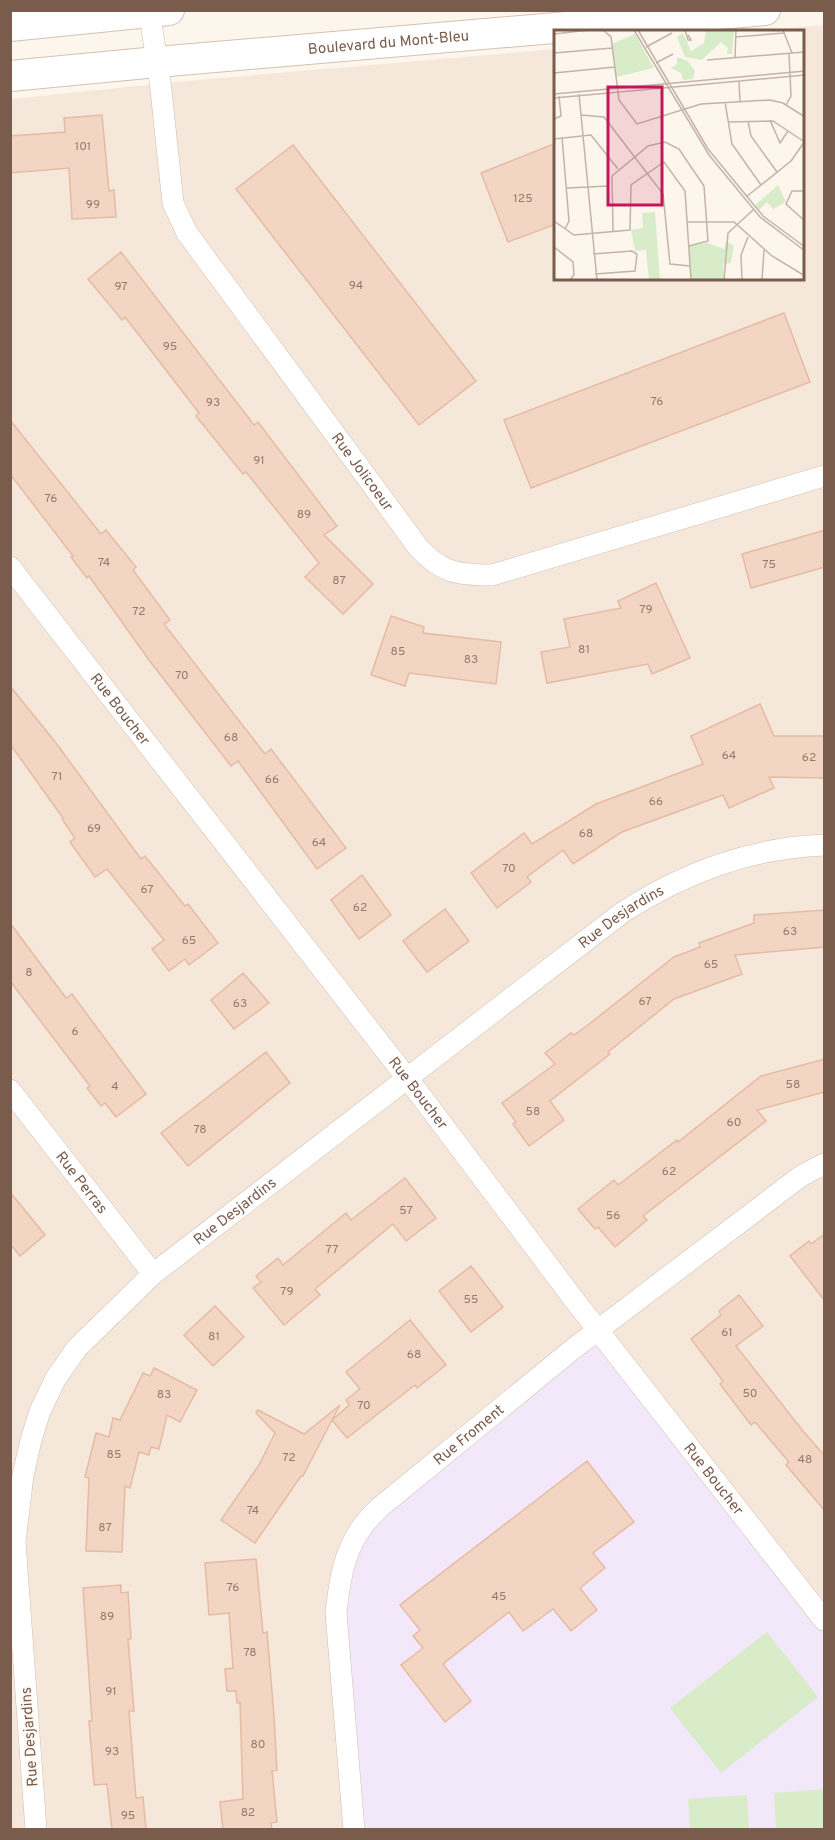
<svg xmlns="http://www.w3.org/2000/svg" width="835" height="1840" font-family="Overpass,sans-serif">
  <rect width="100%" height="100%" fill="#fdf6ec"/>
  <!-- residential -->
  <polygon fill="#f5e8da" points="824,25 824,1829 11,1830 11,99 186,81 556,49 556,279 804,279 804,32 756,31"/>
  <!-- education -->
  <polygon fill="#f3e8fa" points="598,1330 824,1620 824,1829 354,1830 336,1613 359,1531"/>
  <!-- green -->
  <g fill="#d8ecc9">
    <polygon points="767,1632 818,1697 721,1773 670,1708"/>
    <polygon points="824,1789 824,1829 776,1829 774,1793"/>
    <polygon points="747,1795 749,1829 690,1829 688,1799"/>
  </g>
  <!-- building -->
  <g fill="#f3d5c3" stroke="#e6bba3" stroke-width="1.5">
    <polygon points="102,115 109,191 114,190 116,217 72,219 69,168 10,173 10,136 65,132 64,118"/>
    <polygon points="556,143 556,224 508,242 481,173"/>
    <polygon points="293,145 476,381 419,425 236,189"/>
    <polygon points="121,252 254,425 258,422 337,526 324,535 373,584 343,614 305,577 319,563 246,472 243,474 196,416 199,413 125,317 122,320 88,279"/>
    <polygon points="784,313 810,382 531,488 504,420"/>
    <polygon points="10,420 101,534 106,530 136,567 133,570 170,620 164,624 265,754 271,749 346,848 317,869 238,761 231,766 149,660 89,576 87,578 71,557 73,556 10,474"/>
    <polygon points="825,530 825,567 751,588 742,554"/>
    <polygon points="656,583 690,658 652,674 648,664 547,683 541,652 570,647 564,619 621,608 618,601"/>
    <polygon points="391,616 424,627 423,633 501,642 496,684 409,673 405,686 371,675"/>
    <polygon points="10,686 56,743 141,859 145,856 185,906 188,904 218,943 189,965 185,959 169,971 152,949 164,940 107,869 95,877 70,842 75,838 62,819 63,818 10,744"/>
    <polygon points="760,704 774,736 825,736 825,778 769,777 774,788 729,808 723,795 622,832 573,864 563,850 527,877 531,882 497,908 471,873 524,833 532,844 596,804 703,764 691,736"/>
    <polygon points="362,875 391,915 359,939 331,900"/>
    <polygon points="445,909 469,941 427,972 403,941"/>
    <polygon points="825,910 825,947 735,955 742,974 674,999 608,1052 610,1054 550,1101 564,1120 529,1146 513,1124 516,1122 502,1103 555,1064 545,1053 571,1033 574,1035 588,1025 674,957 700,947 699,943 754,923 754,915"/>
    <polygon points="10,923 66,998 72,994 146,1094 116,1117 105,1103 101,1106 87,1088 90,1086 10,981"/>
    <polygon points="243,973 269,1003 234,1029 211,1000"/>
    <polygon points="266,1052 290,1083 188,1166 161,1133"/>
    <polygon points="825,1059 825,1092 757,1110 766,1121 643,1216 647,1220 615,1247 598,1227 595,1229 578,1209 614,1180 618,1185 677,1140 678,1142 761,1076"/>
    <polygon points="405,1178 436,1218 406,1241 393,1224 315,1289 320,1295 284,1325 253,1288 261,1282 256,1276 278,1258 283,1265 346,1213 351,1220"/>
    <polygon points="10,1192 45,1235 20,1256 10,1244"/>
    <polygon points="825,1234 825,1301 790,1256 809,1241 811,1244"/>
    <polygon points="471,1266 503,1307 471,1332 439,1291"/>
    <polygon points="739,1295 763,1326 736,1346 803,1431 825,1456 825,1511 786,1465 789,1462 755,1422 751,1425 720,1384 723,1381 691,1339 721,1315 719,1311"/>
    <polygon points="215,1306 244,1337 213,1366 184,1335"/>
    <polygon points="410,1320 446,1365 417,1388 415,1385 347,1438 332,1420 303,1476 301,1476 255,1543 221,1520 259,1465 275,1433 256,1413 258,1410 304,1434 340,1405 332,1420 349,1405 346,1400 360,1389 346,1372"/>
    <polygon points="154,1368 197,1390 180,1422 167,1415 159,1449 151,1447 149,1455 139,1452 130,1488 125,1486 122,1552 86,1551 89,1478 85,1477 96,1433 109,1437 113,1418 120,1420 143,1373 150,1376"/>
    <polygon points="587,1461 634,1522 593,1553 605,1568 580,1588 597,1610 571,1631 553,1609 523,1631 509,1612 443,1664 471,1701 445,1722 401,1665 423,1648 413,1636 420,1630 400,1605"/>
    <polygon points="256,1559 263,1633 267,1632 274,1716 277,1770 272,1771 277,1822 271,1823 272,1830 223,1830 220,1802 243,1799 240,1702 237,1703 236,1691 227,1691 225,1669 233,1668 229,1613 209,1615 205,1563"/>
    <polygon points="121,1585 121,1593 128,1592 131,1639 128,1639 134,1711 129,1711 136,1798 143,1797 146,1830 112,1830 107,1784 94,1785 89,1721 92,1721 83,1588"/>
  </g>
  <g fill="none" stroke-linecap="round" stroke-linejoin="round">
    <!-- street casing -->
    <g stroke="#d1beb0" stroke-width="22">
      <g id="street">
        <path id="s1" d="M149 10 160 81 173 203 187 233 418 547C441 573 458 575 492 575L824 476"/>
        <path id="s2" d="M10 567 424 1100 572 1297 824 1620"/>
        <path id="s3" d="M10 1090 153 1274"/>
        <path id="s4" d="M36 1830 15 1542 23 1475 31 1440 40 1411 56 1378 77 1348 153 1274 623 912C686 872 750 848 824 845"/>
        <path id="s5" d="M354 1830 336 1613C339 1585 343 1555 360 1530 365 1522 372 1515 379 1508L573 1349 801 1176 824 1164"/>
      </g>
    </g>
    <!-- secondary casing -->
    <g stroke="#d6c0b0" stroke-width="32">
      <g id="secondary">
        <polyline points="10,26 169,10"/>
        <path id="s6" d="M10 76 157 62 765 10"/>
      </g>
    </g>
    <!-- street -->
    <use href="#street" stroke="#fff" stroke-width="21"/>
    <!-- secondary -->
    <use href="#secondary" stroke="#fff" stroke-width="30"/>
  </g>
  <g text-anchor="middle" stroke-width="4.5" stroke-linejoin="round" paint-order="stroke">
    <!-- number labels -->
    <g font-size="12" fill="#987a6a">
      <text x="83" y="150">101</text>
      <text x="523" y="202">125</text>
      <text x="93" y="208">99</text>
      <text x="356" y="289">94</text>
      <text x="121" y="290">97</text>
      <text x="170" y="350">95</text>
      <text x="657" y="405">76</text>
      <text x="213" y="406">93</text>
      <text x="259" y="464">91</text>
      <text x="51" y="502">76</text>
      <text x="304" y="518">89</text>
      <text x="104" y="566">74</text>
      <text x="769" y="568">75</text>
      <text x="339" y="584">87</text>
      <text x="646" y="613">79</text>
      <text x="139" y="615">72</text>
      <text x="584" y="653">81</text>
      <text x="398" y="655">85</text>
      <text x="471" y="663">83</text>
      <text x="182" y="679">70</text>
      <text x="231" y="741">68</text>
      <text x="729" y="759">64</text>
      <text x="809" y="761">62</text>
      <text x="57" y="780">71</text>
      <text x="272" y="783">66</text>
      <text x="656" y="805">66</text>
      <text x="94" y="832">69</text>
      <text x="586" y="837">68</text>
      <text x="319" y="846">64</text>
      <text x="509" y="872">70</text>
      <text x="147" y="893">67</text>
      <text x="360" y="911">62</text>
      <text x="790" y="935">63</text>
      <text x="189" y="944">65</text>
      <text x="711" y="968">65</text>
      <text x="29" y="976">8</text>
      <text x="645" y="1005">67</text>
      <text x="240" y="1007">63</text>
      <text x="75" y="1035">6</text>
      <text x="793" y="1088">58</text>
      <text x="115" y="1090">4</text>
      <text x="533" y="1115">58</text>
      <text x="734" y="1126">60</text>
      <text x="200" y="1133">78</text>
      <text x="669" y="1175">62</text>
      <text x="406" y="1214">57</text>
      <text x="613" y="1219">56</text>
      <text x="332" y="1253">77</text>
      <text x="287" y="1295">79</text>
      <text x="471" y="1303">55</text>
      <text x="727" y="1336">61</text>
      <text x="214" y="1340">81</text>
      <text x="414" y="1358">68</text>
      <text x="750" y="1397">50</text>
      <text x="164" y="1398">83</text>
      <text x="364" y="1409">70</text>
      <text x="114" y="1458">85</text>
      <text x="289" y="1461">72</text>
      <text x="805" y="1463">48</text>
      <text x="253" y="1514">74</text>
      <text x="105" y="1531">87</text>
      <text x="233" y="1591">76</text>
      <text x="499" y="1600">45</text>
      <text x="107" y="1620">89</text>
      <text x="250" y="1656">78</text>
      <text x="111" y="1695">91</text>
      <text x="258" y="1748">80</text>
      <text x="112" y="1755">93</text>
      <text x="248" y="1816">82</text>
      <text x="128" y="1819">95</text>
    </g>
    <!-- street labels -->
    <g font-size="15" fill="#7a5c4d" stroke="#fffaf3">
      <text dy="5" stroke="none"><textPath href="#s6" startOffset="380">Boulevard du Mont-Bleu</textPath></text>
      <text dy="5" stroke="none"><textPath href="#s1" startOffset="524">Rue Jolicoeur</textPath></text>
      <text dy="5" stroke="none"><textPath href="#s2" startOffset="180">Rue Boucher</textPath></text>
      <text dy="5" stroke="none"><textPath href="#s4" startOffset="1191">Rue Desjardins</textPath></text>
      <text dy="5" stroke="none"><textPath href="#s2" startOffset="666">Rue Boucher</textPath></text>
      <text dy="5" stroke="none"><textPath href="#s3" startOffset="117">Rue Perras</textPath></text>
      <text dy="5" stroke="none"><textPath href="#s4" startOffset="705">Rue Desjardins</textPath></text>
      <text dy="5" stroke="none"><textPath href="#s5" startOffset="450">Rue Froment</textPath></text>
      <text dy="5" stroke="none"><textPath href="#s2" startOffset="1152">Rue Boucher</textPath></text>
      <text transform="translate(29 1737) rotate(-94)" y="5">Rue Desjardins</text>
    </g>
  </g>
  <!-- overview -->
  <g transform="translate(554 30)">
    <rect width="250" height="250" fill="#fdf6ec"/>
    <path d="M152 0H180L178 24H173L174 18 167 12 148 30 131 27 123 7 129 3 137 21 150 13ZM81 4 100 38 62 47 58 14ZM123 27 134 31 141 41 139 49 129 50 127 43 117 38 123 34ZM224 155 232 172 219 179 213 172 204 181 200 176ZM101 182 106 249 95 250 92 220 81 221 77 200 89 198 88 183ZM172 211 180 216 177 233 169 234 170 250H137L135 216 153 213 170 219Z" fill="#d8ecc9"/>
    <path fill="none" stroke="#c5b3a7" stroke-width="1.5" d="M49 0 57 7 65 70 83 94 147 74 216 70 229 73 251 87M80 0 155 125 206 187 251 221M84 0 154 119 209 186 251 217M131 0 134 10H137L134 5M229 0 238 23M0 4 35 0M181 7 230 3M92 17 118 3M0 23 58 18M181 27 182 0M153 30 251 22M102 33 119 24M0 43 61 37M185 52 186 71M0 64 251 41M25 64 43 250M0 68 251 45M171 72 178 114 207 155M232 75 237 66 235 23M27 85 50 87 109 164 116 234 136 236M0 89 7 86 5 66M216 90 226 113 234 101M194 91 197 106 223 142M174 92 219 91 249 111M8 107 15 191 11 199M0 109 37 105 64 139M13 158 55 156M251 161H238L232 174 251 191M192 167 237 131 251 111M0 191 20 205 76 200 77 155 110 132 131 161 137 250M133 192H180L218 226 251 246M59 201 58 146 94 116 111 112 125 119 150 156 154 211 135 216M0 217 19 232 20 245 16 250M39 224 78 221 83 224 81 241 41 244M170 250 174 203 200 179M188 250 187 225 194 207M208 250 210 220"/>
    <path fill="#c2185b" fill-opacity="0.15" stroke="#c2185b" stroke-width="3" d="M54 57H108V175H54Z"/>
    <rect width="250" height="250" fill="none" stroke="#7a5c4d" stroke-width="3"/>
  </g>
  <!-- border -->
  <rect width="835" height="1840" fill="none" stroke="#7a5c4d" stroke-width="24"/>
</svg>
